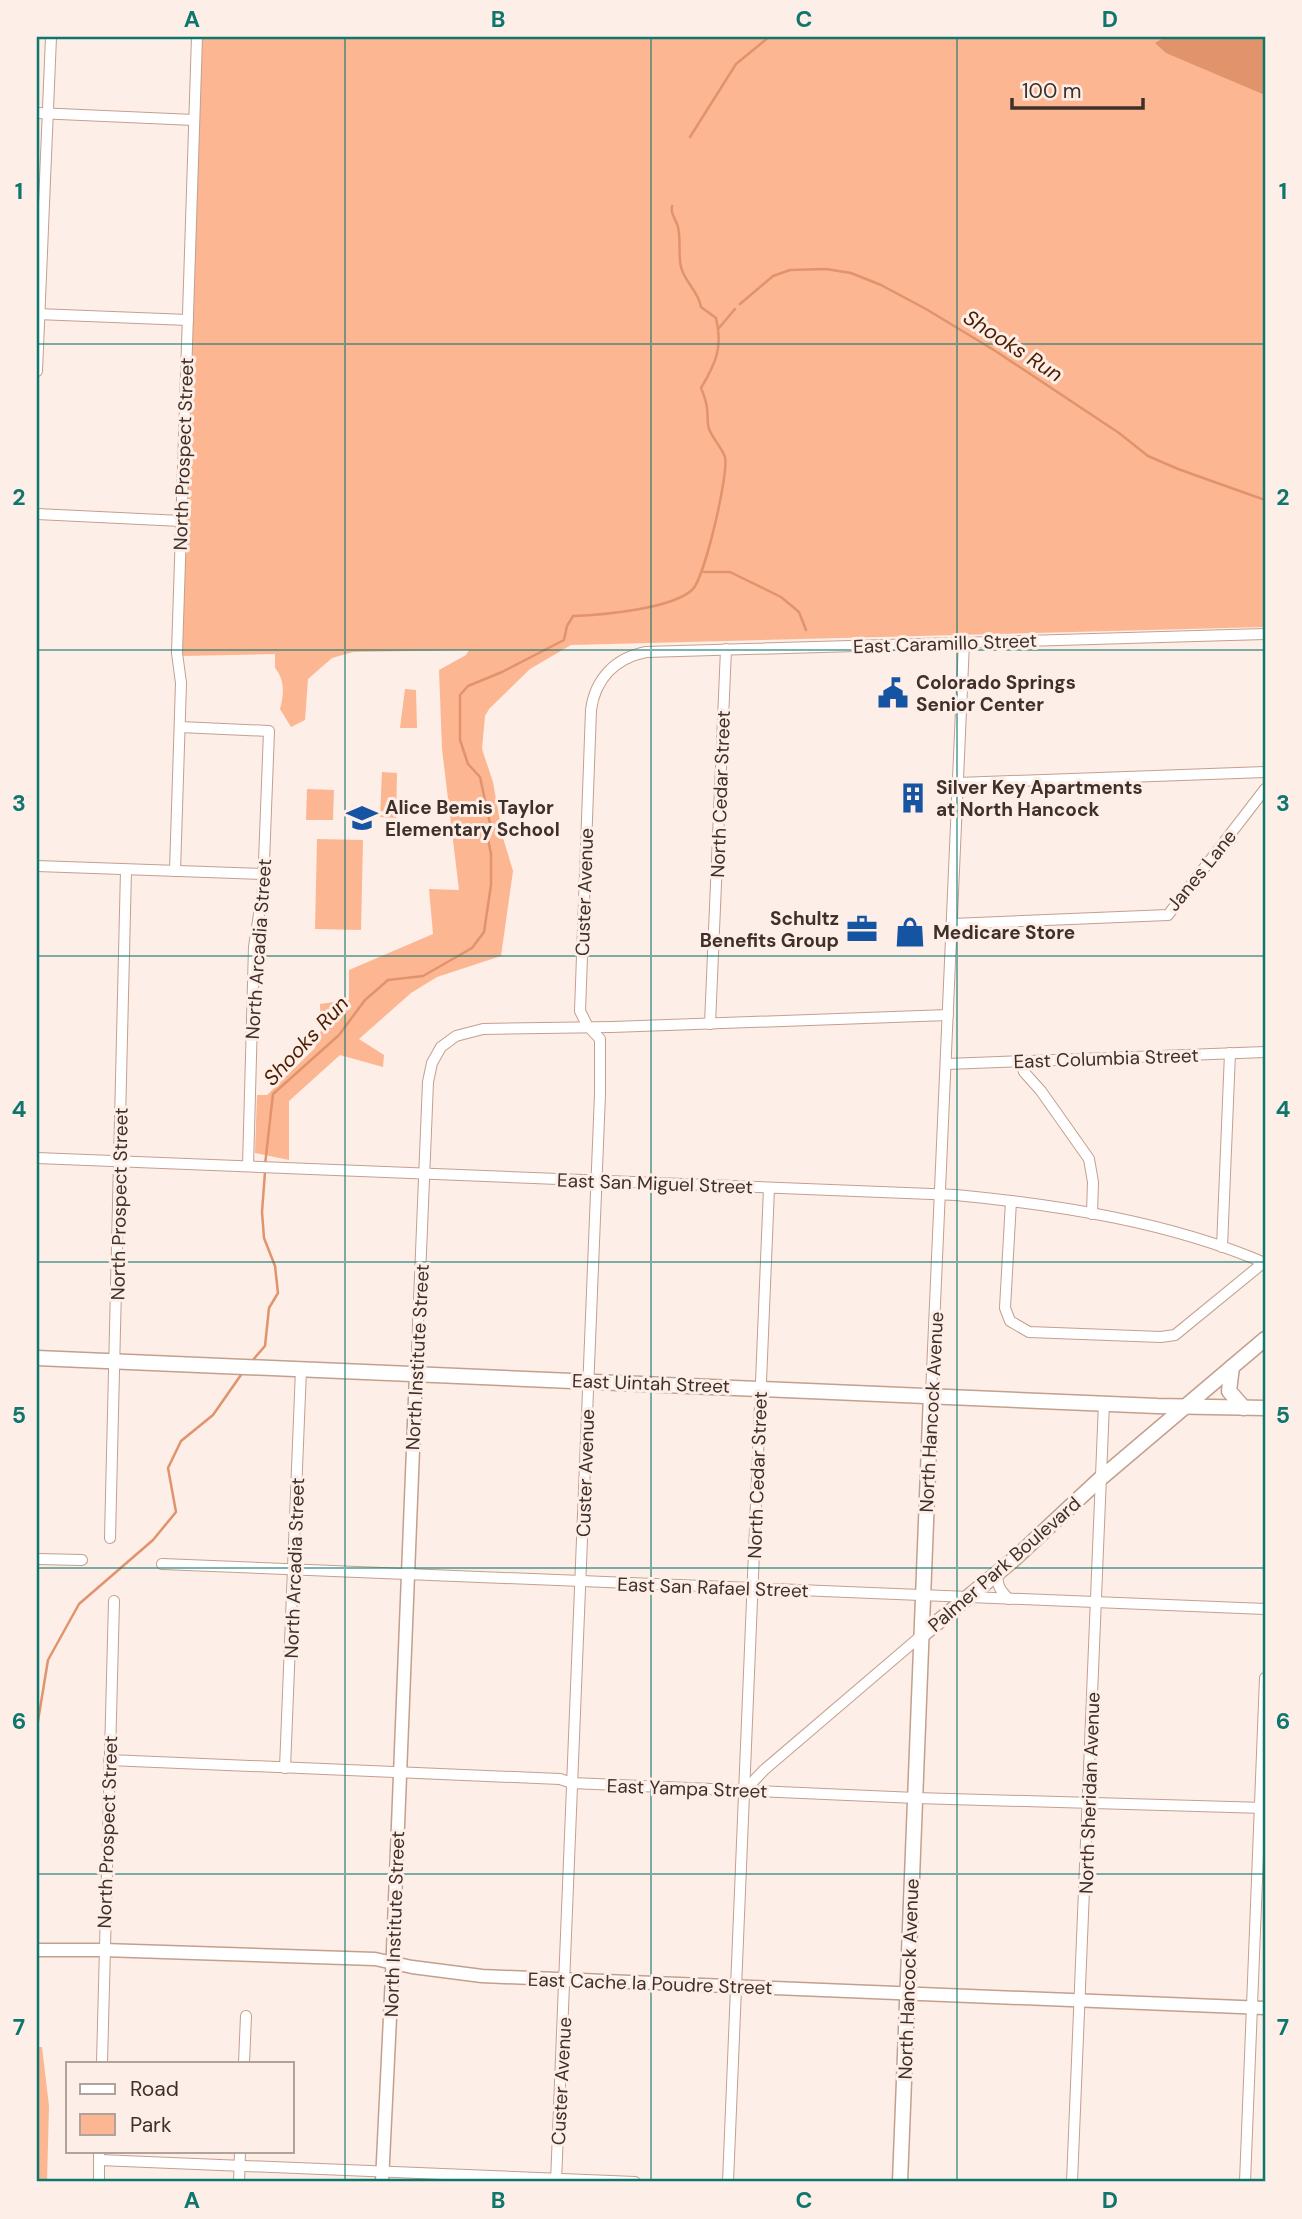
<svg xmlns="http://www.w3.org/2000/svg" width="1302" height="2219" font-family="'DM Sans',sans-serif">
  <rect width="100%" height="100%" fill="#fdeee7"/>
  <!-- green -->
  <g fill="#fdb692">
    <path d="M202 37H1265V627L571 645 530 669 489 709 485 716 482 749 493 782 503 838 513 871 501 956 437 977 411 993 359 1039 384 1055 383 1067 340 1055 289 1101V1160L255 1153 257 1095H267L315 1048 321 1030 320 1004 349 1000V970L433 934 429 889 459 890 442 749 439 670 466 655 469 650 353 652 332 658 308 679 305 720 291 727 280 709C284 694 285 680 275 668V654L181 656Z"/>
    <polygon points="405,689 416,690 417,728 400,728"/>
    <polygon points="382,772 397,773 396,818 380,817"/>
    <polygon points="307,789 334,790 333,820 306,820"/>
    <polygon points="317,839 363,840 361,930 315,929"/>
    <polygon points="37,2047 42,2047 49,2106 47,2182 37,2182"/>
  </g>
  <!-- water -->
  <polygon fill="#e1936c" points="1165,37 1265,37 1265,95 1166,53 1155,43"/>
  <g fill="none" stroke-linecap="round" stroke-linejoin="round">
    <!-- stream -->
    <g stroke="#e1936c" stroke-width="2.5">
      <polyline points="690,137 736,64 769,37"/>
      <polyline points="740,304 773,276 790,270 826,269 851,273 881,285 926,309 997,352 1119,433 1148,456 1178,469 1265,500"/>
      <polyline points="719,328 735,309"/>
      <polyline points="704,572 730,572 781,597 799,612 806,630"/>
      <path d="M265 1165 273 1094 339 1035 365 1000 388 980 423 976 472 948 484 932 491 885V854L488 839 491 828 480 777 468 764 460 740V695L468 686 502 672 564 640 567 626 573 616C602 615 671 609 692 590 704 580 729 474 725 457 722 448 713 439 709 429 707 423 708 415 707 408 706 401 704 395 701 388 716 363 723 347 716 318L701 307C698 290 685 283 681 267 678 254 681 240 678 227 676 219 670 214 672 206"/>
      <polyline points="252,1361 265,1346 269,1308 278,1293 275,1266 264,1238 262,1212 265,1172"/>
      <polyline points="37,1727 48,1660 79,1604 153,1540 176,1512 168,1468 181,1441 213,1415 243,1372"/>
    </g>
    <!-- minor casing -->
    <g stroke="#c3a08e" stroke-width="12">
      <g id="minor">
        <polyline points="37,113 194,120"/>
        <polyline points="37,314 188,320"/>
        <polyline points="37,371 51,37"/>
        <polyline points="37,514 181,521"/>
        <polyline points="180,727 269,731 263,888 254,947 248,1166"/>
        <polyline points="958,783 1265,772"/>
        <polyline points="37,866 263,874"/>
        <polyline points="175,871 181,683 177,653 197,37"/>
        <polyline points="952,924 1168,915 1265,789"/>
        <polyline points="710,1024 726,649"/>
        <polyline points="1021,1061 1024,1072 1041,1091 1089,1159 1093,1182 1092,1214"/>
        <polyline points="947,1064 1265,1052"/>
        <path d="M37 1158 956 1195C1060 1205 1169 1222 1265 1263"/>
        <polyline points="1011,1201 1005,1308 1010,1321 1029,1332 1161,1337 1175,1335 1263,1263"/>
        <polyline points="1222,1247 1230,1053"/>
        <polyline points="416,1374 428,1082 432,1063 441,1047 456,1036 483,1029 612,1027 948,1015"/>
        <polyline points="931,1395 964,642"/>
        <polyline points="110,1538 126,870"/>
        <polyline points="37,1559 82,1560"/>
        <polyline points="162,1564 1265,1609"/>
        <path d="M998 1572C996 1584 1000 1591 1009 1599"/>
        <polyline points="109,1760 560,1779 572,1783 916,1798 1265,1808"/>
        <polyline points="285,1768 301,1369"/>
        <polyline points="745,1790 764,1770 922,1635"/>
        <polyline points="102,2063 114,1601"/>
        <polyline points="244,2063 246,2016"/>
        <polyline points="99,2160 635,2182"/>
        <polyline points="99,2182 99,2151"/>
        <polyline points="239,2182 240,2151"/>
        <path d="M556 2182 600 1094V1039L587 1025 580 1011 591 710C595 679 615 658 646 652L1265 634"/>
        <polyline points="728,2182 769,1188"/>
        <polyline points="1072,2182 1104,1403"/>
        <polyline points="1245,2182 1265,1678"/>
      </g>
    </g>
    <!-- tertiary casing -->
    <g stroke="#c3a08e" stroke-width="15">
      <g id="tertiary">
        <polyline points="37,1950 103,1950 375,1959 412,1967 482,1976 1265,2008"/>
        <polyline points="382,2182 392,1976 416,1374"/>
      </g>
    </g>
    <!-- secondary casing -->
    <g stroke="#c3a08e" stroke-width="17">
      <g id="secondary">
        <polyline points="37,1358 1157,1406 1265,1408"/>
        <polyline points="1232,1367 1229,1391 1244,1408"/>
        <polyline points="922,1635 1012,1561 1101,1478 1265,1339"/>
        <polyline points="900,2182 931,1395"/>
      </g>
    </g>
    <!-- minor -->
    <use href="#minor" stroke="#fff" stroke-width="10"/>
    <!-- tertiary -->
    <use href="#tertiary" stroke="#fff" stroke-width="12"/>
    <!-- secondary -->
    <use href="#secondary" stroke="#fff" stroke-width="14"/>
  </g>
  <!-- grid -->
  <path fill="none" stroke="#0f766e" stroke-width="2" stroke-opacity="0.55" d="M345 37V2182M651 37V2182M957 37V2182M37 344H1265M37 650H1265M37 956H1265M37 1262H1265M37 1568H1265M37 1874H1265"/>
  <!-- icons -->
  <defs>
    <g id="civic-bare" transform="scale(2.415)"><path d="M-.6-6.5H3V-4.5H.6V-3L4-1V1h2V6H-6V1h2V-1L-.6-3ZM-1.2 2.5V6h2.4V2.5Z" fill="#1553a3" stroke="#fdeee7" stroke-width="2.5" paint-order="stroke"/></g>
    <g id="building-bare" transform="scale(2.415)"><path d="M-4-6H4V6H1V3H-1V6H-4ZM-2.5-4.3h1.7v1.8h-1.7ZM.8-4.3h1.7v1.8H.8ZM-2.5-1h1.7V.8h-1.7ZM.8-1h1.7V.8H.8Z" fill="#1553a3" stroke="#fdeee7" stroke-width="2.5" paint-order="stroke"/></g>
    <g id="school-bare" transform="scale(2.415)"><path d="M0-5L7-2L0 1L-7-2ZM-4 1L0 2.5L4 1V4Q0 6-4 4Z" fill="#1553a3" stroke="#fdeee7" stroke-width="2.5" paint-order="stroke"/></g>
    <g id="office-bare" transform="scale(2.415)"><path d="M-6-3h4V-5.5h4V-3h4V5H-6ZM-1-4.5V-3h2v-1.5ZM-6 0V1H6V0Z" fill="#1553a3" stroke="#fdeee7" stroke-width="2.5" paint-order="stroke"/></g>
    <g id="shop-bare" transform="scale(2.415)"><path d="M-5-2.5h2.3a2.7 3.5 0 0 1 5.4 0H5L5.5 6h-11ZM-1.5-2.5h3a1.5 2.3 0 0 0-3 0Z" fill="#1553a3" stroke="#fdeee7" stroke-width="2.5" paint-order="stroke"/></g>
  </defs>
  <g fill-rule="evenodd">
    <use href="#civic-bare" x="893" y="693"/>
    <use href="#building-bare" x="913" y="798"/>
    <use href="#school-bare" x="362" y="818"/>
    <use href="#office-bare" x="862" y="929"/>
    <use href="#shop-bare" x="910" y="932"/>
  </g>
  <g text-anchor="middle" stroke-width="6" stroke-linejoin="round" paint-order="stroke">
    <!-- street labels -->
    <g font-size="19" fill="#3f3029" stroke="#fdeee7">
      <text transform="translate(183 454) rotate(-88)" y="7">North Prospect Street</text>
      <text transform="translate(945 643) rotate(-2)" y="7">East Caramillo Street</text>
      <text transform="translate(720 794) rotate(-88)" y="7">North Cedar Street</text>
      <text transform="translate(1201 870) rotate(-51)" y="7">Janes Lane</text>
      <text transform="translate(584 892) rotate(-88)" y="7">Custer Avenue</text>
      <text transform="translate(258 949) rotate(-86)" y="7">North Arcadia Street</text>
      <text transform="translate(1106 1058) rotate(-2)" y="7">East Columbia Street</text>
      <text transform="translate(655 1183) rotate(2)" y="7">East San Miguel Street</text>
      <text transform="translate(119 1204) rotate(-89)" y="7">North Prospect Street</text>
      <text transform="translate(417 1357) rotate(-87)" y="7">North Institute Street</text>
      <text transform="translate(651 1383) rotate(2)" y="7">East Uintah Street</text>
      <text transform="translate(931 1412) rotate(-87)" y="7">North Hancock Avenue</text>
      <text transform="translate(585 1473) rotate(-88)" y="7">Custer Avenue</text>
      <text transform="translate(757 1475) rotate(-88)" y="7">North Cedar Street</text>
      <text transform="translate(1004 1564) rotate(-41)" y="7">Palmer Park Boulevard</text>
      <text transform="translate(294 1568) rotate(-88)" y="7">North Arcadia Street</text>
      <text transform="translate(713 1587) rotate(2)" y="7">East San Rafael Street</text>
      <text transform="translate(687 1788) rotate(2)" y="7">East Yampa Street</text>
      <text transform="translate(1089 1793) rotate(-88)" y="7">North Sheridan Avenue</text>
      <text transform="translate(107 1832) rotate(-88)" y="7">North Prospect Street</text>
      <text transform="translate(394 1924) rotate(-88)" y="7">North Institute Street</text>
      <text transform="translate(908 1979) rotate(-88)" y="7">North Hancock Avenue</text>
      <text transform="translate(650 1983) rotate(2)" y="7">East Cache la Poudre Street</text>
      <text transform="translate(561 2081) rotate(-87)" y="7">Custer Avenue</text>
    </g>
    <!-- poi labels -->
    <g font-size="19" font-weight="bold" fill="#3f3029" stroke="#fdeee7" text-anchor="start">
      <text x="916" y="689">Colorado Springs<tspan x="916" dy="22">Senior Center</tspan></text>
      <text x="936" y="794">Silver Key Apartments<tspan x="936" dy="22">at North Hancock</tspan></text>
      <text x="385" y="814">Alice Bemis Taylor<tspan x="385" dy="22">Elementary School</tspan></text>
      <text x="839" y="925" text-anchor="end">Schultz<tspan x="839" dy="22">Benefits Group</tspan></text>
      <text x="933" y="939">Medicare Store</text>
    </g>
    <!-- water labels -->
    <g font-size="21" font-style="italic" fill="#4e1d00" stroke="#fdeee7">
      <text transform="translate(1013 346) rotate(33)" y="7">Shooks Run</text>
      <text transform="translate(306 1041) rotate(-47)" y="7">Shooks Run</text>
    </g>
  </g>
  <!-- border -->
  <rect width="1302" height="2219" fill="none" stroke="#fdeee7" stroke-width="77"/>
  <!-- legend -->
  <rect x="66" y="2062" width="228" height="91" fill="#fdeee7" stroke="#b1a29b" stroke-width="2"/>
  <rect x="80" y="2084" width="35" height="10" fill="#ffffff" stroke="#b1a29b" stroke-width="2"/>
  <text x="130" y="2096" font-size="21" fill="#3f3029">Road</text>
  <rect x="80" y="2114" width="35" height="21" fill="#fdb692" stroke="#b1a29b" stroke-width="2"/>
  <text x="130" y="2132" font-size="21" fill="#3f3029">Park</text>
  <!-- scale -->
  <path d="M1012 98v10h131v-10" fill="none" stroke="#3f3029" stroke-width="3.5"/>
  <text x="1022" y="98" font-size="21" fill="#3f3029" stroke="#fdeee7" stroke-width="5" paint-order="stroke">100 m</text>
  <rect x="38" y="38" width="1226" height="2142" fill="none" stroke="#0f766e" stroke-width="2.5"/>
  <g font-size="23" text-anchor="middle" font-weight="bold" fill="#0f766e">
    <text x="192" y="27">A</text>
    <text x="498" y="27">B</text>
    <text x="804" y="27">C</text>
    <text x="1110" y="27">D</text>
    <text x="19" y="199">1</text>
    <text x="1283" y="199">1</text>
    <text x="19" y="505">2</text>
    <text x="1283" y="505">2</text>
    <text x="19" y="811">3</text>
    <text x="1283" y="811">3</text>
    <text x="19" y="1117">4</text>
    <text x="1283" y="1117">4</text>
    <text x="19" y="1423">5</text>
    <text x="1283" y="1423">5</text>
    <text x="19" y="1729">6</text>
    <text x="1283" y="1729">6</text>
    <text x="19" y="2035">7</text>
    <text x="1283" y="2035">7</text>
    <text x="192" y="2208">A</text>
    <text x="498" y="2208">B</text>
    <text x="804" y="2208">C</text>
    <text x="1110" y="2208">D</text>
  </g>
</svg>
